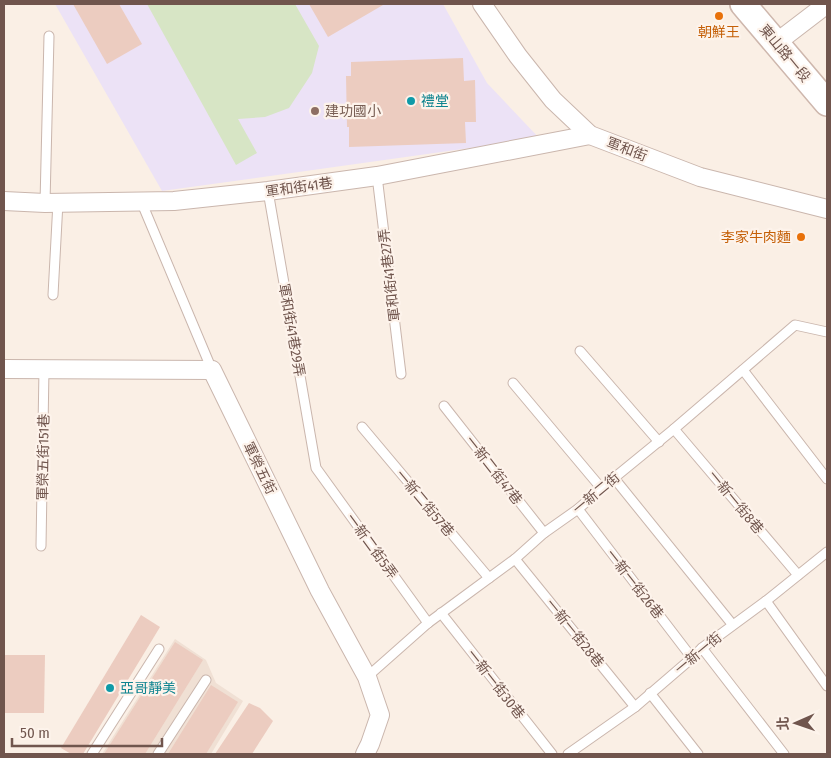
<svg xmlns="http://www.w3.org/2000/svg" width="831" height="758" font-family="'Fira Sans Condensed','Noto Sans TC',sans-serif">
  <rect width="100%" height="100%" fill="#faefe5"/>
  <!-- residential -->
  <polygon fill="#f0e0d4" points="175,639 206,660 216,683 243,701 211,754 102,754"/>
  <!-- education -->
  <polygon fill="#ece2f6" points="55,4 443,4 487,83 541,140 470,148 162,191"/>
  <!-- green -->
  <polygon fill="#d7e5c5" points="147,4 295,4 319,46 312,73 289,108 265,117 238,119 257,153 236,165"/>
  <!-- building -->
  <g fill="#ecccc0">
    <polygon points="73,4 119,4 142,44 107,64"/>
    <polygon points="309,4 382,4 383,5 328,37"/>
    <polygon points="463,58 464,81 475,80 476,122 465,122 466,143 349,147 349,127 347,127 346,76 351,76 351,62"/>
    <polygon points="141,615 160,627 83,754 71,754 61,748"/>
    <polygon points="175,642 203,660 145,754 104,754"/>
    <polygon points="4,655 45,655 44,713 4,713"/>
    <polygon points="211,685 238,702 206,754 168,754"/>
    <polygon points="249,703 260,708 273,721 252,754 215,754"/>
  </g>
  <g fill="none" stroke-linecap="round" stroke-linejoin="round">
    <!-- lane casing -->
    <g stroke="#cab6ad" stroke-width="11">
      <g id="lane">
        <polyline points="377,176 401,374"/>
        <polyline points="268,191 316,468 428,623"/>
        <polyline points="141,201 212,370"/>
        <polyline points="45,203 49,36"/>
        <polyline points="53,295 58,202"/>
        <polyline points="580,351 659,442"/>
        <polyline points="743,370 827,479"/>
        <polyline points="513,383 602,489"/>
        <polyline points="444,406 544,533"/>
        <polyline points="362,427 489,578"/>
        <polyline points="674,429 798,575"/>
        <polyline points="614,478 732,624"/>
        <polyline points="578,509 692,658"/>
        <polyline points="41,546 44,369"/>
        <polyline points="515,559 635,707"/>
        <polyline points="766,601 827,686"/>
        <polyline points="441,613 552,754"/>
        <polyline points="702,648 784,754"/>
        <polyline points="367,677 428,623 515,559 544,533 578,509 614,478 674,429 795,325 827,332"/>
        <polyline points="650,693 698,754"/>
        <polyline points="92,754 159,649"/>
        <polyline points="158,754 206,680"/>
        <polyline points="568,754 635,707 692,658 702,648 766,601 827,552"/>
      </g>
    </g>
    <!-- street casing -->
    <g stroke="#cab6ad" stroke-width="20">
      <g id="street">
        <polyline points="482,4 518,56 553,100 590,135 700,177 827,209"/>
        <polyline points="776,43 827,4"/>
        <polyline points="4,201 45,203 174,201 268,191 377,176 590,135"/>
        <polyline points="4,369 212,370 320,591 367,677 380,715 370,744 365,754"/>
      </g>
    </g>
    <!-- secondary casing -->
    <g stroke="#ceb7ad" stroke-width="28">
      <polyline id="secondary" points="743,4 827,103"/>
    </g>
    <!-- lane -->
    <use href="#lane" stroke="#fff" stroke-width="9"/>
    <!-- street -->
    <use href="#street" stroke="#fff" stroke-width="18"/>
    <!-- secondary -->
    <use href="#secondary" stroke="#fff" stroke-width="25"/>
  </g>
  <!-- markers -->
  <g fill="#e8710a" stroke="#fdf3eb" stroke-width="2">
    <circle cx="719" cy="16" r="5"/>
    <circle cx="801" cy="237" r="5"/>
  </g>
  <g fill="#0f9aa8" stroke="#fdf3eb" stroke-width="2">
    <circle cx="411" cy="101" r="5"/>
    <circle cx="110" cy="688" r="5"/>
  </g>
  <circle fill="#8d6e63" stroke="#fdf3eb" stroke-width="2" cx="315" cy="111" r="5"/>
  <g text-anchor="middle" stroke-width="4.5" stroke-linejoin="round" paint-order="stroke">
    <!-- food labels -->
    <g font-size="14" fill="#c56008" stroke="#fdf3eb">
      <text x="719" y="37">朝鮮王</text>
      <text x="791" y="242" text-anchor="end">李家牛肉麵</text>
    </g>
    <!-- street labels -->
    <g font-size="14" fill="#70554d" stroke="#fdf3eb">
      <text transform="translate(785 53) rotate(50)" y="5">東山路一段</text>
      <text transform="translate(627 149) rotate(21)" y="5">軍和街</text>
      <text transform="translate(299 187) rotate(-8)" y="5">軍和街41巷</text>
      <text transform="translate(389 275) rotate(-97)" y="5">軍和街41巷27弄</text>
      <text transform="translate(292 330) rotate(80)" y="5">軍和街41巷29弄</text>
      <text transform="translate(43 457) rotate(-89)" y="5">軍榮五街151巷</text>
      <text transform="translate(260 468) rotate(64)" y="5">軍榮五街</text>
      <text transform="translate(494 470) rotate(52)" y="5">一新二街47巷</text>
      <text transform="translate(596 493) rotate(-40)" y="5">一新二街</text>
      <text transform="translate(736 502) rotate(50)" y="5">一新一街8巷</text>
      <text transform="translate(425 503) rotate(50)" y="5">一新二街57巷</text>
      <text transform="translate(372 546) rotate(54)" y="5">一新二街5弄</text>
      <text transform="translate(635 584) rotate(52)" y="5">一新一街26巷</text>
      <text transform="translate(575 633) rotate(51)" y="5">一新一街28巷</text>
      <text transform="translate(698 653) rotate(-40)" y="5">一新一街</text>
      <text transform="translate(496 684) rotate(52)" y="5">一新一街30巷</text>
    </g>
    <!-- culture labels -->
    <g font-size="14" fill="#0d838f" stroke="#fdf3eb" text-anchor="start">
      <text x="421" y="106">禮堂</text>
      <text x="120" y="693">亞哥靜美</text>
    </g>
    <!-- education labels -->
    <g font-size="14" fill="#785e54" stroke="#fdf3eb" text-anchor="start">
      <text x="325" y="116">建功國小</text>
    </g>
  </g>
  <!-- border -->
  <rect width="831" height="758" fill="none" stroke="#70554d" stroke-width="10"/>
  <!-- north arrow -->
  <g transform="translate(796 723) rotate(268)" stroke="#fdf3eb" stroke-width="4" paint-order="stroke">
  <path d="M0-4L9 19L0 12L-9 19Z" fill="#70554d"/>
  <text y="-8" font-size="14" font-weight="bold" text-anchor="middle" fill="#70554d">北</text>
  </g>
  <!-- scale -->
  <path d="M12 738v8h150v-8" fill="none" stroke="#70554d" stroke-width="2.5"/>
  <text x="20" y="738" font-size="15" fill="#70554d" stroke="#fdf3eb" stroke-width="4" paint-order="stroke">50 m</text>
</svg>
